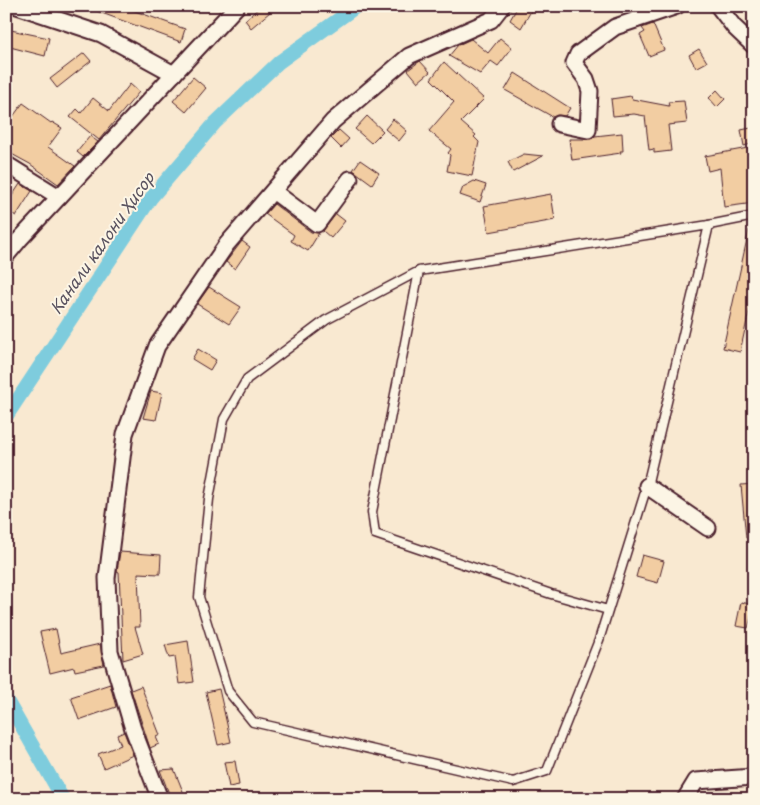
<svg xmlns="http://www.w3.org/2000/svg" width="760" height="805" font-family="'Playpen Sans',sans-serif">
  <rect width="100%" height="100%" fill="#f9e9d1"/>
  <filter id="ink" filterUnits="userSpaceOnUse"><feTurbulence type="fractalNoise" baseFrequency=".02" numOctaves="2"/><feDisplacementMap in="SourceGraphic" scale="10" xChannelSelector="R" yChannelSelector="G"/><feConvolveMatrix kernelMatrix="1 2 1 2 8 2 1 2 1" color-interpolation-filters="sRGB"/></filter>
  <g filter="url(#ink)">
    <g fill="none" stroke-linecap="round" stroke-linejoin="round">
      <!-- canal -->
      <g stroke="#7eccdd" stroke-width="14">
        <polyline points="6,417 151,198 215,123 279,62 357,6"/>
        <polyline points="6,699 63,799"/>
      </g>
    </g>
    <!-- building -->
    <g fill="#f2cda2" stroke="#4a1f2b">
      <polygon points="88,6 121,6 185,29 181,42 88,8"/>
      <polygon points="261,6 265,6 270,12 251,28 245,20"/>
      <polygon points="518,6 534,6 521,28 510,20"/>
      <polygon points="653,24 664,50 649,56 640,35 645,32 642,28"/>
      <polygon points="6,29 49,38 45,56 6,46"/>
      <polygon points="500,38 512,48 498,66 491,61 480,74 449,56 458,45 471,39 488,53"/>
      <polygon points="699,49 707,62 696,68 689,55"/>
      <polygon points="84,53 91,61 57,88 50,79"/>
      <polygon points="420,61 430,72 418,82 408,70"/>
      <polygon points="444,62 484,99 461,122 476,135 474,137 479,142 472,176 447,171 450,155 448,153 451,149 429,131 454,102 431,79"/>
      <polygon points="515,73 570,108 565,116 557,115 553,117 505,90"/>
      <polygon points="193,77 206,88 186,112 173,101"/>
      <polygon points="130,84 139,92 99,140 70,117 77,109 81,113 93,98 109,111"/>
      <polygon points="717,90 725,99 717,107 709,98"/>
      <polygon points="631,96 632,99 669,106 668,102 684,101 687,123 668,125 671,151 654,153 654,149 649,150 645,116 634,114 613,116 611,99"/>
      <polygon points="23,103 51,123 52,122 62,128 48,147 75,166 58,184 30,164 6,151 6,132 11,123 9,122"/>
      <polygon points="367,116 383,131 371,143 355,129"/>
      <polygon points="393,119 407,131 399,141 385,129"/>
      <polygon points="751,128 754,143 744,146 741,130"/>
      <polygon points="339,130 349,139 341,148 331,138"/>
      <polygon points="622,133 623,151 620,151 621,153 572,160 569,139 591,139 595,136"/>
      <polygon points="90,136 98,142 83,157 77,152"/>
      <polygon points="748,148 754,178 754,203 724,207 720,168 708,171 705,156"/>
      <polygon points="524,154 543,156 513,172 508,162"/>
      <polygon points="360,160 379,173 372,184 353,170"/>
      <polygon points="474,181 486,185 480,202 460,195 463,187"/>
      <polygon points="20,184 32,191 16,216 6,210 6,205"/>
      <polygon points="551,194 555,220 489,232 484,206"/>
      <polygon points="274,204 311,232 319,233 308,251 291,241 294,235 265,214"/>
      <polygon points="336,214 345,221 331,238 323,231"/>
      <polygon points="749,230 754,230 754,289 740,352 723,348"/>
      <polygon points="242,241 250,247 235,269 226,262"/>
      <polygon points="209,287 241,307 229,324 197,304"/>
      <polygon points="198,349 216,360 210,370 192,359"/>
      <polygon points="151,391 162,393 156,420 143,418"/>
      <polygon points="754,484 754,537 746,538 741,485"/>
      <polygon points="120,552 161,555 160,574 138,573 140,627 135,627 143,654 123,660 119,572 117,571"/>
      <polygon points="642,555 664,561 658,583 636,577"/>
      <polygon points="741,602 754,605 748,628 736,626"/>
      <polygon points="56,629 61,653 100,644 104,665 75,671 74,667 50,673 40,632"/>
      <polygon points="188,641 194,682 179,684 175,657 169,658 165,645"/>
      <polygon points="110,684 116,707 79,720 71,697"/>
      <polygon points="141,686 160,735 156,737 159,744 150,748 131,690"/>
      <polygon points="219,689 231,742 218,745 206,692"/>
      <polygon points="124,732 133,755 104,768 98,754 121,745 117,735"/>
      <polygon points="235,761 239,785 229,787 224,762"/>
      <polygon points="174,769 186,799 171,799 160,770"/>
    </g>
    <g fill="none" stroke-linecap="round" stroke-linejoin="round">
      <!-- service casing -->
      <g stroke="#4a1f2b" stroke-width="11">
        <g id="service">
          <polyline points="709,225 754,216"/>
          <polyline points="419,271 326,320 247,379 224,419 209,499 199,597 228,691 253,722 513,782 547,771 599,640 647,486 709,225 419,271 372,512 375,534 551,594 608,610"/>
        </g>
      </g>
      <!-- minor casing -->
      <g stroke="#4a1f2b" stroke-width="19">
        <g id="minor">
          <polyline points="17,6 101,34 174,74"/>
          <polyline points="718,6 734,27 754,46"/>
          <polyline points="559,124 588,130 590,91 586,79 574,63 578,54 615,27 677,6"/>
          <polyline points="6,164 59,197"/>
          <polyline points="273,191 317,224 350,179"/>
          <polyline points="6,256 20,239 237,6"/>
          <polyline points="647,486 708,528"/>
          <polyline points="160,799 133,729 110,651 107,578 125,434 157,346 227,244 333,121 409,56 491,20 502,6"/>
          <polyline points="685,799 696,781 754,777"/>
        </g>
      </g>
      <!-- service -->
      <use href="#service" stroke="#fcf5e5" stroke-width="8"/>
      <!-- minor -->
      <use href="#minor" stroke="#fcf5e5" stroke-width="15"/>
    </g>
  </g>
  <g text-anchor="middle" stroke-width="4" stroke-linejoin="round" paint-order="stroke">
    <!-- water labels -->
    <g font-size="16" font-style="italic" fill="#5a5360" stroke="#fcf5e5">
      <text transform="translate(102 243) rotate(-55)" y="6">Канали калони Ҳисор</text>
    </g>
  </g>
  <!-- margin -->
  <rect width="760" height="805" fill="none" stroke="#fcf5e5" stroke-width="25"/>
  <rect x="12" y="12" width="735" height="780" fill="none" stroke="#4a1f2b" stroke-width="2" filter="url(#ink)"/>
</svg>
